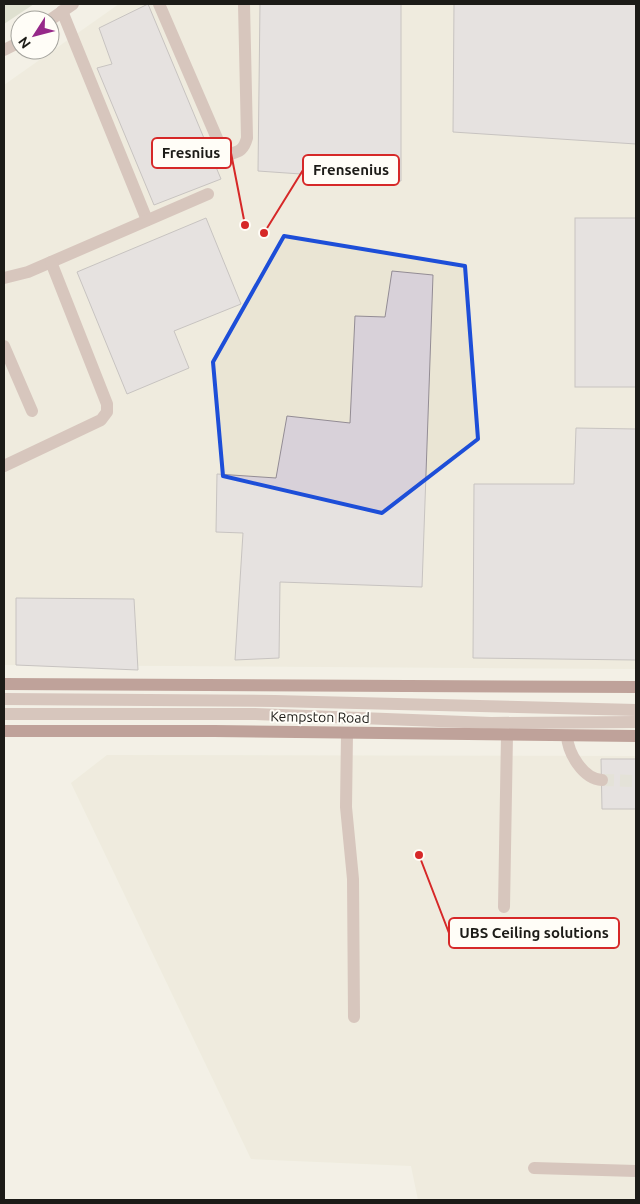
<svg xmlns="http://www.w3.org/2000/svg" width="640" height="1204" font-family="Ubuntu,sans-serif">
  <rect width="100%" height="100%" fill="#f3f0e6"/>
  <!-- built -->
  <g fill="#eae5d4">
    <polygon points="119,4 636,4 636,669 4,665 4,85"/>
    <polygon points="107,755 636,756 636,1200 418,1200 411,1166 251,1159 71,783"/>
  </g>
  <!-- green -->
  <polygon fill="#c8cdb6" points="4,4 34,4 4,24"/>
  <!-- building -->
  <g fill="#d8d1d9" stroke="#938c94">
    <polygon points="148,4 221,179 154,205 97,68 112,64 99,28"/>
    <polygon points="260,4 401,4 401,181 258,171"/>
    <polygon points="454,4 636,4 636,144 453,132"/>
    <polygon points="206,218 241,304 174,331 189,368 127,394 77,272"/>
    <rect x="575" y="218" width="61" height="169"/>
    <polygon points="392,271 433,275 422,587 280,582 279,658 235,660 243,533 216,532 217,474 276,478 287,416 350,423 355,316 385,317"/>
    <polygon points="576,428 636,429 636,660 473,658 474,484 574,484"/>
    <polygon points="16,598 134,599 138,670 16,665"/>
    <polygon points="601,759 636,759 636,809 602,809"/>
  </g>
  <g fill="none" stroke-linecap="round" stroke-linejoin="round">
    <!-- minor-tunnel -->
    <polyline stroke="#d3d0c7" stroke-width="12" stroke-dasharray="12 6" stroke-linecap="butt" points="602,780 636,781"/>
    <!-- minor -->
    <g stroke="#b7928d" stroke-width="12">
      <path d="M159 4 222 150 229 154C240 152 244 149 247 138L244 4"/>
      <polyline points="62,11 147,220"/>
      <polyline points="50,20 73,4"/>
      <polyline points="4,50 20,42"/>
      <polyline points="4,278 28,272 208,194"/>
      <polyline points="4,346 32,411"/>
      <polyline points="4,466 101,420 107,412 107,404 51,262"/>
      <polyline points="4,699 275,701 636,710"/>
      <polyline points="4,714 255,714 491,723 636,722"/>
      <polyline points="347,733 346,807 353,879 354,1017"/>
      <path d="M567 736C568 753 583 779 602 780"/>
      <polyline points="504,907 507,735"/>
      <polyline points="534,1168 636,1171"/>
    </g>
    <!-- major -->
    <g stroke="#81443e" stroke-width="12">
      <polyline points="4,684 636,687"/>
      <polyline points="4,731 214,731 636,736"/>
    </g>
  </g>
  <!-- marked area -->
  <path d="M0 0H640V1204H0ZM284 236 465 266 478 439 382 513 223 476 213 362Z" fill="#f3f0e6" fill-opacity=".55" fill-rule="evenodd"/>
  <path fill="none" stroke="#1d4ed8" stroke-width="4" stroke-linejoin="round" d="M284 236 465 266 478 439 382 513 223 476 213 362Z"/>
  <g text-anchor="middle" stroke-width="4" stroke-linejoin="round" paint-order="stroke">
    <!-- street labels -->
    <g font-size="14" fill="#1c1b17" stroke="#fffdf7">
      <text transform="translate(320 717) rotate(1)" y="5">Kempston Road</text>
    </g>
  </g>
  <!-- callouts -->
  <path fill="none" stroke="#d62828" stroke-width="2" d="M245 225L231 153M264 233L303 170M419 855L449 933"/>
  <g fill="#d62828" stroke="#fffdf7" stroke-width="2">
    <circle cx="245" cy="225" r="5"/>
    <circle cx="264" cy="233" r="5"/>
    <circle cx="419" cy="855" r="5"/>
  </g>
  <g fill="#fffdf7" stroke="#d62828" stroke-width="2">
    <rect x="152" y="138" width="79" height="30" rx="5"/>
    <rect x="303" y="155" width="96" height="30" rx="5"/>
    <rect x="449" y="918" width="170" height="30" rx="5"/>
  </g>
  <g font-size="15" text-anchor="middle" font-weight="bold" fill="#1c1b17">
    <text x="191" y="158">Fresnius</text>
    <text x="351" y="175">Frensenius</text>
    <text x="534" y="938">UBS Ceiling solutions</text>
  </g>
  <!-- border -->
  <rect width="640" height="1204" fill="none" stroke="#1c1b17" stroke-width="10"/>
  <!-- north arrow -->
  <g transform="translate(35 35) rotate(234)"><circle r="24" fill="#fffdf7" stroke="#a4a39d"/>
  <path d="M0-4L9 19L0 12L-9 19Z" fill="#962889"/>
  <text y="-8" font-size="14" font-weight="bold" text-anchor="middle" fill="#1c1b17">N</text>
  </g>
</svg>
